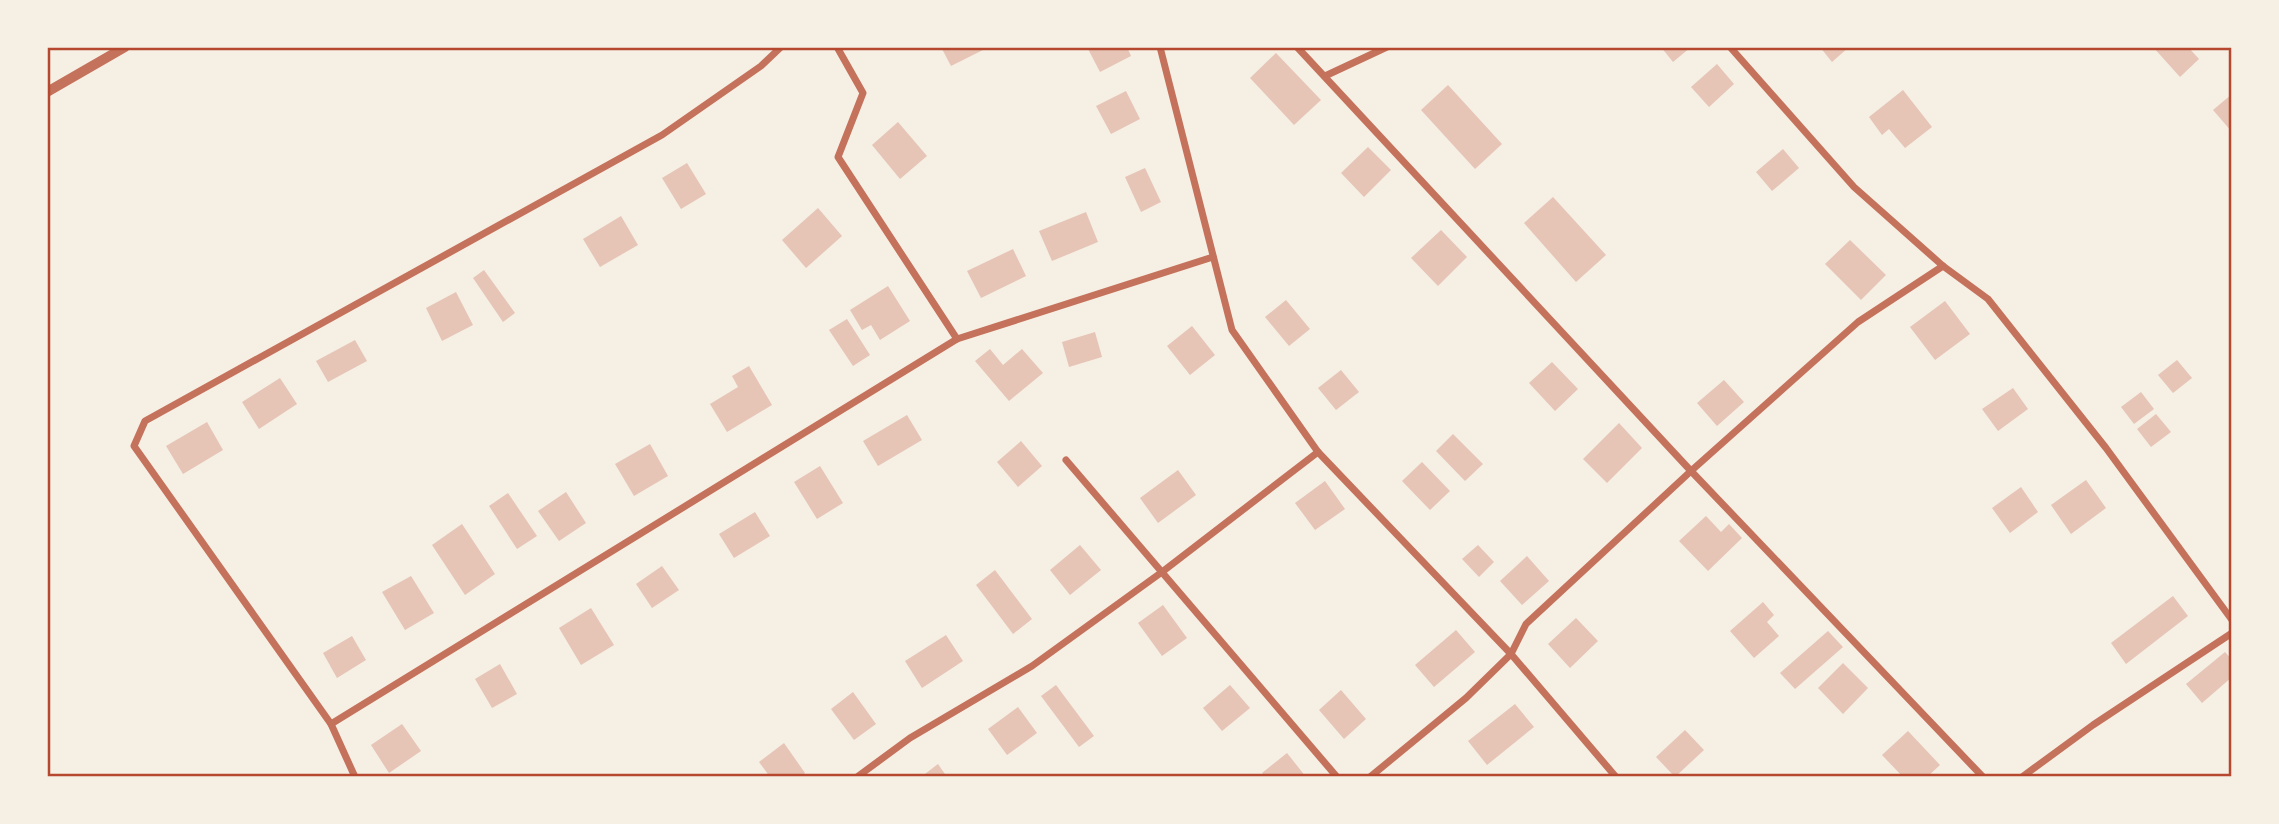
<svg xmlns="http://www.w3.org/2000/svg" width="2279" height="824" font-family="Rubik,sans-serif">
  <rect width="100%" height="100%" fill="#f6efe4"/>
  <!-- building -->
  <g fill="#e6c5b7">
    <polygon points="941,47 989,47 951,66"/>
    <polygon points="1087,47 1127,47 1131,56 1100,72"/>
    <polygon points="1661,47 1691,47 1673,62"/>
    <polygon points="1820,47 1849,47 1832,62"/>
    <polygon points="2153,47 2188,47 2199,59 2180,77"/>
    <polygon points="1276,53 1321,100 1294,125 1250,78"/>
    <polygon points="1717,64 1734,84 1709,107 1691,87"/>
    <polygon points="1448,85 1502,144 1475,169 1421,110"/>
    <polygon points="1903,90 1932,127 1905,148 1889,129 1882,135 1869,117"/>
    <polygon points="1126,91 1140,119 1111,134 1096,106"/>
    <polygon points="2232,94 2232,132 2213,110"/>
    <polygon points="898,122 927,156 900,179 872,145"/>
    <polygon points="1368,147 1391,170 1364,197 1341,173"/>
    <polygon points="1783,149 1799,168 1772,191 1756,172"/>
    <polygon points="687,163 706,194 681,209 662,178"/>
    <polygon points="1145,168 1161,202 1141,212 1125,177"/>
    <polygon points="1553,197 1606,255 1576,282 1524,223"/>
    <polygon points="818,208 842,236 806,268 782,240"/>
    <polygon points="1086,212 1098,242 1052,261 1039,231"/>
    <polygon points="621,216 638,245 600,267 583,239"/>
    <polygon points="1441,230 1467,257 1438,286 1411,258"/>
    <polygon points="1850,240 1886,275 1861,300 1825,264"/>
    <polygon points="1013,249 1026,276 981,298 967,271"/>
    <polygon points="484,270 515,313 503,322 473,278"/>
    <polygon points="888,286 910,321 880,340 871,325 862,330 850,310"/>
    <polygon points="456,292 473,325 442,341 426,308"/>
    <polygon points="1286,300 1310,329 1289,346 1265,317"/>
    <polygon points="1945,301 1970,334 1935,360 1910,327"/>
    <polygon points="847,319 870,355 853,366 829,330"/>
    <polygon points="1192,326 1215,355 1190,375 1167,346"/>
    <polygon points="1095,332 1102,357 1069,367 1062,342"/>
    <polygon points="355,340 367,361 328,382 316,361"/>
    <polygon points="990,349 1003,365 1022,349 1043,373 1009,401 975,361"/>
    <polygon points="2177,360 2192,378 2173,393 2158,375"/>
    <polygon points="1552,362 1578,389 1555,411 1529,383"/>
    <polygon points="749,366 772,405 727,432 710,404 738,387 732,376"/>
    <polygon points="1341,370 1359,392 1336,410 1318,388"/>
    <polygon points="280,378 297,404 259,429 242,402"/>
    <polygon points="1724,380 1744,402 1717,426 1697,403"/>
    <polygon points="2013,388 2028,409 1998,431 1982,409"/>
    <polygon points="2141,392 2154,409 2134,424 2121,407"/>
    <polygon points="2156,414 2171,432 2151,447 2137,429"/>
    <polygon points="907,415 922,440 878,466 863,441"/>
    <polygon points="207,422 223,450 183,474 166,446"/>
    <polygon points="1619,423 1642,448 1607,483 1583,459"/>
    <polygon points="1453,434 1483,464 1465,481 1436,451"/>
    <polygon points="1021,441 1042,466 1018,487 997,462"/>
    <polygon points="650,444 668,476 634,496 615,464"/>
    <polygon points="1422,462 1450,491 1430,510 1402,481"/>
    <polygon points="820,466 843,503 817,519 794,482"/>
    <polygon points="1178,470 1196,495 1158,523 1140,498"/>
    <polygon points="2086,480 2106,508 2071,534 2051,505"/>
    <polygon points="1325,481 1345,509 1315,530 1295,503"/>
    <polygon points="2021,487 2038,512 2010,533 1992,508"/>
    <polygon points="566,492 586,523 559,541 538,511"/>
    <polygon points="508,493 537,536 517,549 489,506"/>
    <polygon points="755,512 770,536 734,558 719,534"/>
    <polygon points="1706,516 1721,532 1729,524 1742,538 1708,571 1679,541"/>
    <polygon points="462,524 495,574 465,595 432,545"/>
    <polygon points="1080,545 1101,570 1070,595 1050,570"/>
    <polygon points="1478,545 1494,562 1479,577 1462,559"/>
    <polygon points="1527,556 1549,581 1522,605 1500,581"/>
    <polygon points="662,566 679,590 652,608 636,584"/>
    <polygon points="995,570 1032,619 1013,634 976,585"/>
    <polygon points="411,576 434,613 405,630 382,592"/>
    <polygon points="2173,596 2188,616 2126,664 2111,643"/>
    <polygon points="1763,602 1774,615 1767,622 1779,636 1754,658 1730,631"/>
    <polygon points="1163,605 1187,638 1162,656 1138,623"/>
    <polygon points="591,608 614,645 581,665 559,628"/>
    <polygon points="1576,618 1598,641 1570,668 1548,644"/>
    <polygon points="1456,630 1475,652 1434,687 1415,665"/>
    <polygon points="1828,631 1843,647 1795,689 1780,673"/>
    <polygon points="946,635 963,661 922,688 905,661"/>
    <polygon points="352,636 366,660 337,678 323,653"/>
    <polygon points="2225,652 2232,660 2232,677 2202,703 2186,684"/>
    <polygon points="1843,663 1868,688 1843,714 1818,688"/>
    <polygon points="500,664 517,694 492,708 475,679"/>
    <polygon points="1056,685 1094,736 1079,747 1041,696"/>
    <polygon points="1230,685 1250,708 1222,731 1203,708"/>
    <polygon points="1341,690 1366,719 1344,739 1319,710"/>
    <polygon points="853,692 876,724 854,740 831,709"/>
    <polygon points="1515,704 1534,727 1487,765 1468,741"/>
    <polygon points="1018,707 1037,733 1007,755 988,729"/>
    <polygon points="402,724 421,751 389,773 371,745"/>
    <polygon points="1685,730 1704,750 1675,777 1656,757"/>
    <polygon points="1908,731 1940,765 1927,777 1903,777 1882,755"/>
    <polygon points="784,743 805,773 800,777 770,777 759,762"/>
    <polygon points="1287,753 1306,777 1266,777 1262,773"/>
    <polygon points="938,764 947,777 921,777"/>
  </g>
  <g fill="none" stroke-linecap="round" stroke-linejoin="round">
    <!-- minor -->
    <g stroke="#c5725c" stroke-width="7">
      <polyline points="837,47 863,93 838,157 957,339"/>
      <polyline points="1160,47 1232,330 1318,452 1511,654 1616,777"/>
      <polyline points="1297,47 1691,471 1983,777"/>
      <polyline points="1730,47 1854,187 1943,266 1988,299 2106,448 2232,620"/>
      <polyline points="1325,76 1387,47"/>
      <polyline points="1066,460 1337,777"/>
      <polyline points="331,724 957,339 1213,257"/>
      <polyline points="355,777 331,724 134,446 145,421 662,135 761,66 781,47"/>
      <polyline points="857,777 910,738 1032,666 1162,572 1318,452"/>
      <polyline points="1370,777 1466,698 1511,654 1526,624 1691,471 1858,322 1943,266"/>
      <polyline points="2022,777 2093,725 2232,633"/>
    </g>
    <!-- tertiary -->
    <polyline stroke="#c5725c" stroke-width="10" points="47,92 125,47"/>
  </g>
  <!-- border -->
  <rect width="2279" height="824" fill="none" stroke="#f6efe4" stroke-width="98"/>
  <rect x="49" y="49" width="2181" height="726" fill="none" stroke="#b5482f" stroke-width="2.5"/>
</svg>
